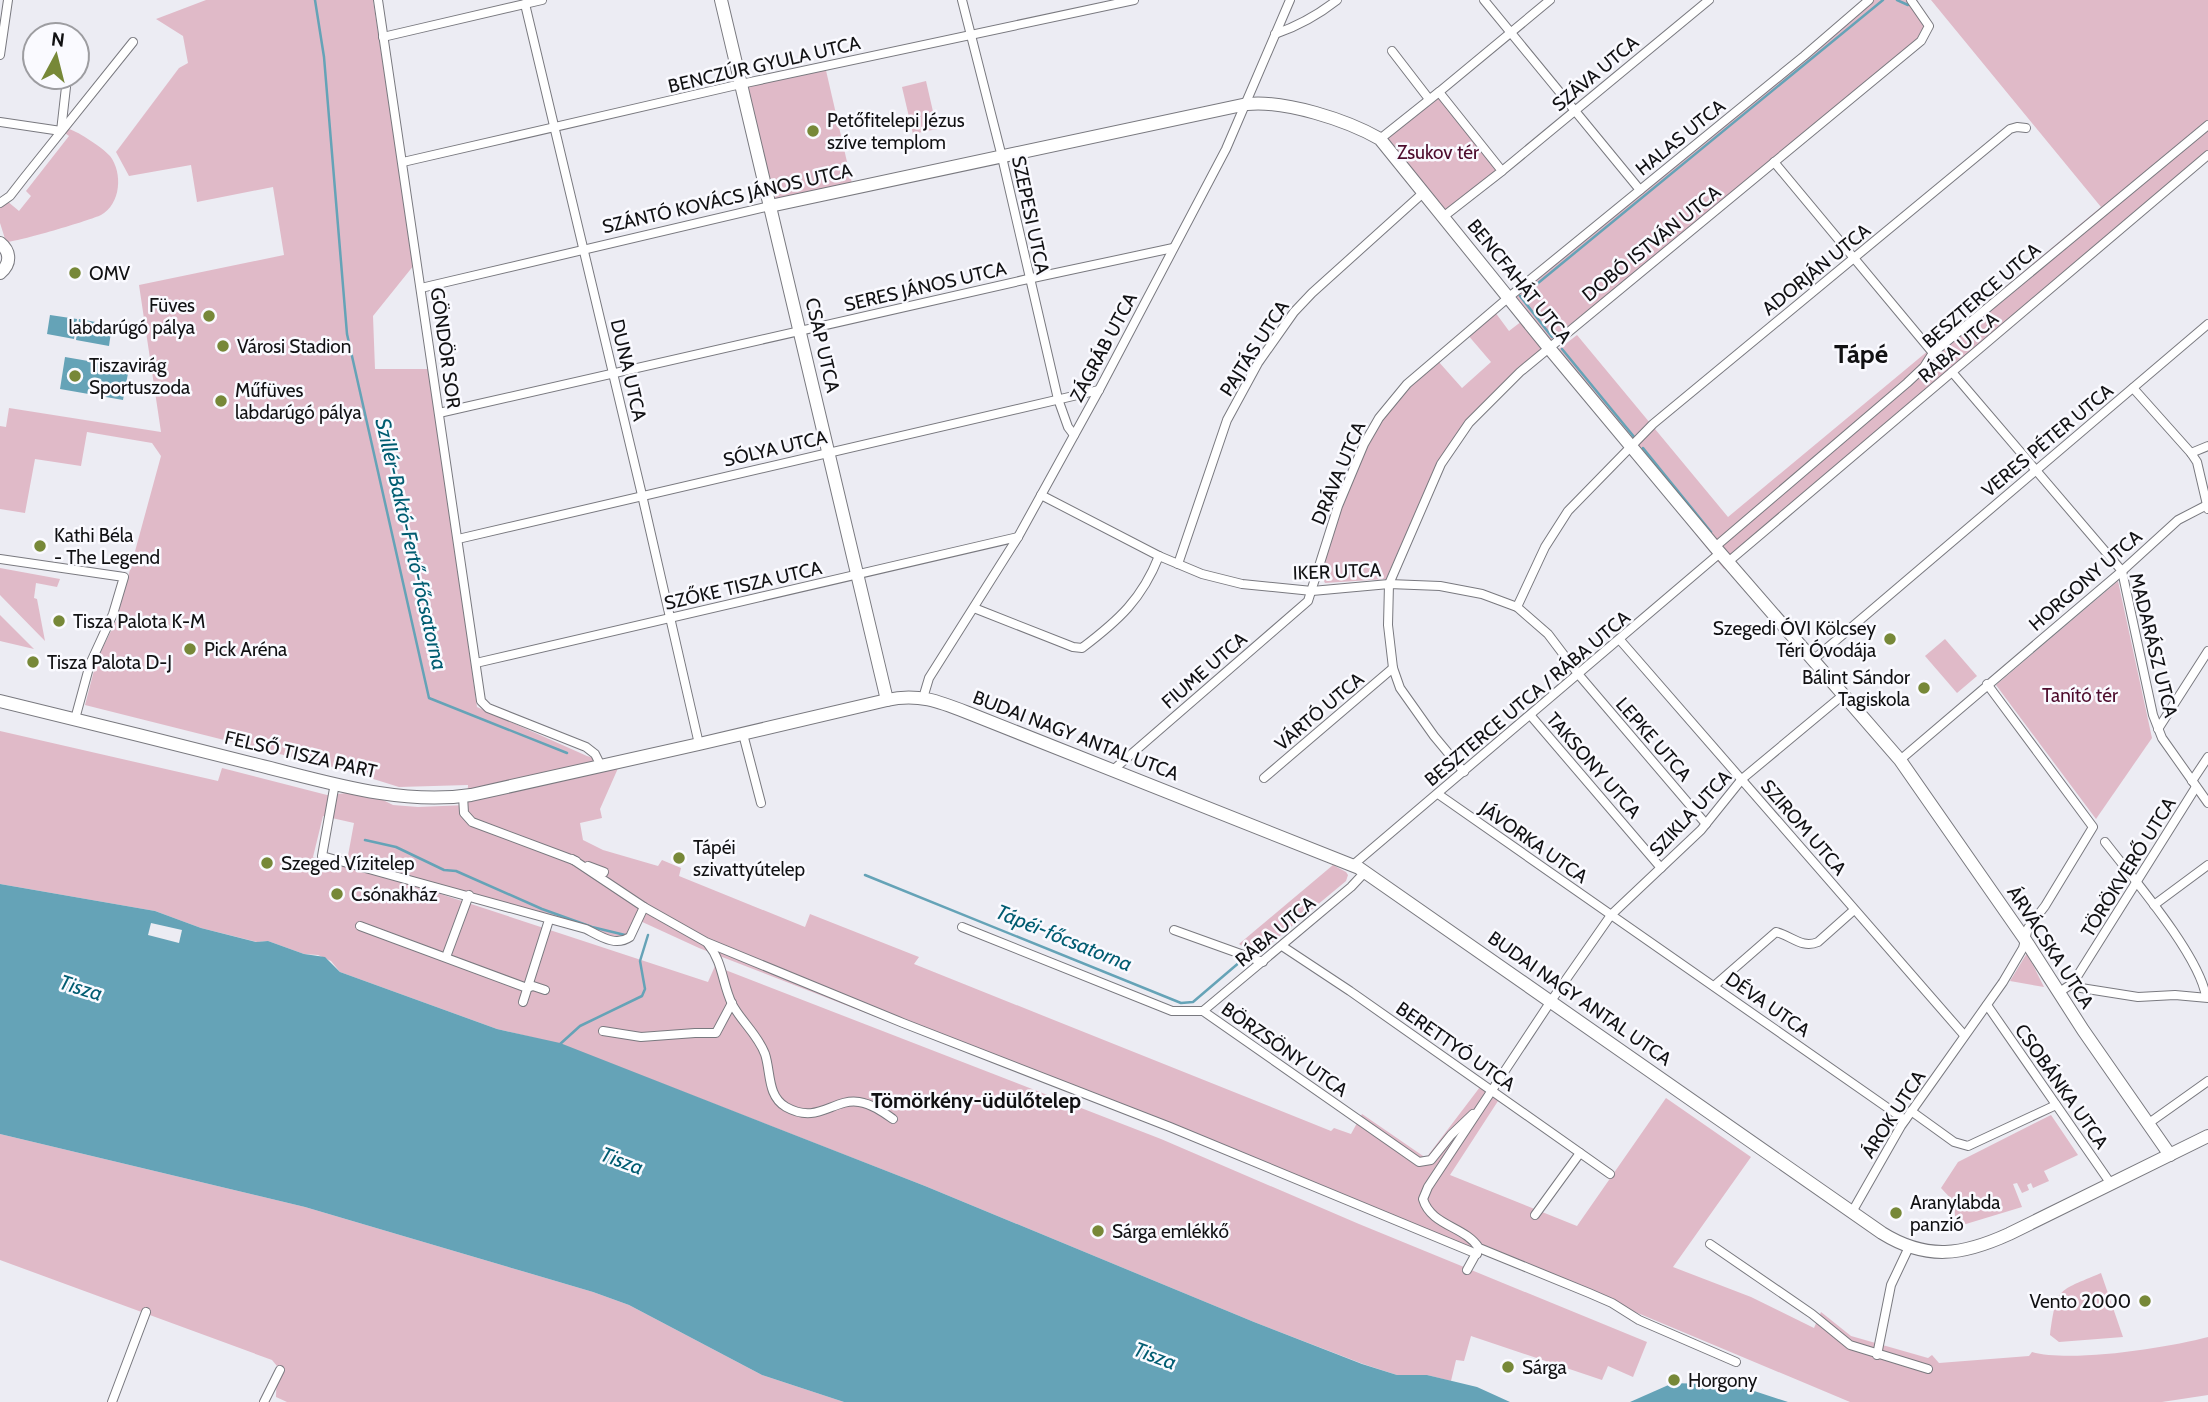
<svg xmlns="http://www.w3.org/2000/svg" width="2208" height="1402" font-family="Cabin,sans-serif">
  <rect width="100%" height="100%" fill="#ececf3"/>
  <!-- green -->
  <g fill="#e0bac8">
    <path d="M206 0H373L414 265 373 316 375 369H430L477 707 587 756 619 766 600 809 602 818 580 823 583 840 603 850 658 866 662 860 681 868 679 876 805 927 810 914 919 957 914 964 1331 1131 1334 1128 1351 1134 1362 1114 1426 1158 1480 1087 1498 1101 1450 1175 1577 1226 1666 1098 1751 1157 1673 1267 1751 1297 1814 1328 1821 1312 1851 1336 1928 1358 1932 1355 1939 1363 2029 1356 2032 1352C2070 1363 2167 1348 2208 1337V1395L2162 1402H1850L1640 1314 699 948 638 920 629 935 616 939 456 889 347 861 354 823 323 816 313 857 404 882 708 982 715 966 1161 1139 1359 1224 1647 1342 1633 1377 1608 1366 1602 1380 1471 1336 1464 1361 1456 1360 1451 1381 1427 1375H1397L1363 1364 1254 1322 925 1186 560 1044 497 1029 340 972 331 961 318 955 304 954 268 941 257 942 201 928 155 911 0 884V731L218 781 222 768 327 795 347 793 381 799 393 805 418 807 467 805 468 785 399 787 351 772 85 705 97 659 116 621 161 456 152 443 87 432 81 466 35 459 25 513 0 509V426L6 427 9 408 161 432 139 285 284 255 273 187 197 202 191 165 129 176 116 152 179 68 188 63 183 36 156 19Z"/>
    <polygon points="1871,0 1906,0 1924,21 1926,27 1917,41 1550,341 1514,296"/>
    <polygon points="1931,0 2208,0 2208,160 1724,569 1550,356 1577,335 1728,517 2101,207"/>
    <polygon points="825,66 853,188 770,206 741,84"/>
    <polygon points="926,81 937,129 913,134 902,87"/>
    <polygon points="1439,92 1502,171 1443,217 1380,139"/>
    <path d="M69 129C79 132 103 148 110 156 123 173 121 204 101 215 91 220 17 242 6 242L0 223V207L7 201 19 211 31 196 26 191 69 136 65 133Z"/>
    <path d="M1495 312 1509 331 1522 321 1543 348 1487 399 1438 462 1386 579 1325 583C1311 562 1367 443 1382 419 1397 396 1418 379 1438 361L1462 388 1491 362 1467 334Z"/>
    <polygon points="0,568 60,579 57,587 36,583 34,598 37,599 45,641 0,595"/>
    <polygon points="2118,581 2152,738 2096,819 1996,685"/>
    <polygon points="0,615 34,649 0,641"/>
    <polygon points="1945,639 1977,676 1957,693 1925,656"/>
    <polygon points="1333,865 1346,872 1348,875 1346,881 1263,950 1247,949 1239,944"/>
    <polygon points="2027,953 2044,987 2010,981"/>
    <polygon points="2051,1115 2078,1155 2044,1171 2049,1181 2033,1188 2031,1183 2027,1185 2029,1190 2022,1193 2017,1183 2013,1184 2022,1207 1956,1227 1954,1202 1941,1188 1958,1162"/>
    <polygon points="0,1134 305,1207 593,1292 629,1305 762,1375 844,1402 287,1402 276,1397 277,1366 272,1360 0,1260"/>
    <path d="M2101 1273 2123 1337 2059 1342 2050 1335C2057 1286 2057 1292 2101 1273Z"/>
  </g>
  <!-- water -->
  <g fill="#65a3b7">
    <polygon points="50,315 77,319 74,339 47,334"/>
    <polygon points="79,319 112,325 109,346 76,340"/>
    <polygon points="65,357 129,368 123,400 60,389"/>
    <polygon points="0,884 155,911 201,928 256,942 268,941 304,954 325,957 340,972 497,1029 560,1043 925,1186 1254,1322 1362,1364 1397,1375 1427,1375 1477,1387 1510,1402 844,1402 762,1375 629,1305 593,1292 305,1207 0,1134"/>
    <polygon points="1673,1383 1736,1385 1788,1402 1630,1402"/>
  </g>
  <!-- pier -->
  <polygon fill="#ececf3" points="151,923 182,930 179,943 148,935"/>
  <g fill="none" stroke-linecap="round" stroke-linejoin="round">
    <!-- stream -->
    <g stroke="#65a3b7" stroke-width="2.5">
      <polyline points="315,0 324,57 347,334 429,698 567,753"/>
      <polyline points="1897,0 1908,5"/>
      <polyline points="1520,296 1552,337"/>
      <polyline points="1521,297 1883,0"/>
      <polyline points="1562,349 1635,438"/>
      <polyline points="1643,448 1711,532"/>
      <polyline points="365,840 396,847 444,870 456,871 542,909 592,927 625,935"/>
      <polyline points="865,875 1181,1003 1193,1002 1241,961"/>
      <polyline points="559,1045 580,1026 642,996 645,989 640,961 648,935"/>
    </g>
    <!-- street casing -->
    <g stroke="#79797f" stroke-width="10">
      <g id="street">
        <polyline points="378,0 481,701 488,708 586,747 595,754 601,766"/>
        <polyline points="962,0 1002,157 1058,399 1068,427 1074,435"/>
        <polyline points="1484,0 1640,190"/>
        <polyline points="525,4 642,495 699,744"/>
        <path d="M1275 34C1298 26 1318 15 1337 0"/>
        <polyline points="383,37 542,0"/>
        <polyline points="1392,51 1429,99"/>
        <polyline points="0,55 8,0"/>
        <polyline points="1439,92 1550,0"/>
        <polyline points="0,122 61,131 66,87"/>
        <polyline points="1380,139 1439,92 1502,171 1443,217"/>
        <polyline points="403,162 741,84 1134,0"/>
        <polyline points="1774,162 1933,353"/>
        <polyline points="1502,171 1709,0"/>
        <polyline points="0,203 10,196 24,178 133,42"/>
        <polyline points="421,288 770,206"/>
        <polyline points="1952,372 2122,571 2153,715 2162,738 2208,803"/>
        <polyline points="2133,388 2191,453 2197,462 2208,509"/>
        <polyline points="439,413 1028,279 1173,248"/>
        <polyline points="2191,453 2208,446"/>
        <polyline points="1041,495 1159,556 1202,574 1242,584 1312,591 1389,584 1440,586 1482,594 1517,607 1548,634 1579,675 1706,824"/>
        <polyline points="458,539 1099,390"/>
        <polyline points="1715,547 1907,383 1924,367 1933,353 2208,125"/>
        <polyline points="0,559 124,577 113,614 90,664 75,719"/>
        <polyline points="1728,562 2208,155"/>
        <polyline points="1178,564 1227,420 1258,363 1294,312 1312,293 1423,193"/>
        <polyline points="1517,607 1545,547 1568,511 1653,424 2010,129 2017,127 2026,128"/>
        <path d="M974 608 1073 647 1082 648C1119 620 1142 599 1159 556"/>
        <polyline points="1620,640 1964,1035"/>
        <polyline points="1813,660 2208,324"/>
        <polyline points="476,663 1018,537"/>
        <polyline points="923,698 929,678 1018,537 1099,390 1226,149 1290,0"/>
        <polyline points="1531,716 1661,868"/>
        <polyline points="2158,729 2208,651"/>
        <polyline points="743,734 761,803"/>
        <polyline points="1900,760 2122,571 2178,520 2207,505"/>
        <polyline points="1113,770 1308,601 1338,506 1364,444 1379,418 1407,384 1509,297 1804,56 1869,0"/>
        <polyline points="1464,772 1434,736 1400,688 1393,668 1388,625 1389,584 1441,464 1469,423 1520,372 1921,41 1929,26 1911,0"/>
        <polyline points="1264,778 1393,668"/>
        <polyline points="2192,781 2208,757"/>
        <path d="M335 783 322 856 586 929C600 936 615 947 630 937L644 907"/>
        <polyline points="1438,794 1905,1120"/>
        <polyline points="463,796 464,813 472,822 576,861"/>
        <path d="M2105 842C2132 877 2200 956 2206 997"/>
        <polyline points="572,859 644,907 706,942 903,1023 1170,1127 1477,1254"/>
        <polyline points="1353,865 1720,553"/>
        <polyline points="588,866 604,872"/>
        <polyline points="2154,905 2208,865"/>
        <polyline points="360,926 527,988 533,986 545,990"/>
        <polyline points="962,927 1172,1011 1203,1011 1419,1162 1431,1160 1451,1135 1473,1114"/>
        <polyline points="1174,930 1263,962"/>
        <path d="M708 944C723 962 722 983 732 1004 741 1021 758 1035 765 1054 771 1072 767 1096 786 1107 818 1125 833 1098 859 1102 872 1104 883 1112 893 1119"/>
        <polyline points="1282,946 1350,991 1610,1174"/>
        <polyline points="446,957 469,895"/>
        <polyline points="2073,983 2081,988 2138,997 2175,995 2208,998"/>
        <path d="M1714 986 1776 932C1792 936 1802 949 1818 942L1854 910"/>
        <polyline points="2058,993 2073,983 2196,787"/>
        <polyline points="523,1002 549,920"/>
        <polyline points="1987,1005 2111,1184"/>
        <polyline points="1203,1011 1351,887 1365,872"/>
        <polyline points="603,1031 641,1037 695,1033 716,1033 732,1003"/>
        <polyline points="1911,1111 1954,1142 1968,1146 2056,1105"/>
        <polyline points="2149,1123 2208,1081"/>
        <polyline points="1852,1212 1901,1126 2003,982 2023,948 2028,928 2045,906 2093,827 1987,684"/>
        <polyline points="1535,1215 1580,1153"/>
        <polyline points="1710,1244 1812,1314 1850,1345 1928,1369"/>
        <polyline points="1467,1270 1478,1250"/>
        <polyline points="1877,1355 1891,1285 1909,1247"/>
        <path d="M1736 1362 1639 1320 1612 1303 1589 1293 1479 1248C1465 1226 1431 1226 1423 1199L1428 1187 1551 1001 1611 915 1701 830 1742 779 1843 695"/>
        <polyline points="112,1402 146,1312"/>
        <polyline points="264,1402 280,1370"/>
      </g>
    </g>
    <!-- secondary casing -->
    <g stroke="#79797f" stroke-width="14">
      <g id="secondary">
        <polyline points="721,0 887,700"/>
        <path d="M770 206 1247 104C1285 100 1347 120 1380 139L1549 348 1715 547 1900 760 2024 938 2083 1030 2170 1155"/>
        <path d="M0 243C11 252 11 264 0 273"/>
        <path d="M0 701C83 721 167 742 250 763 321 780 397 806 471 795L699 744 887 700C921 692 945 704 976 716L1359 868 1882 1233C1927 1261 1963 1255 2009 1234L2208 1136"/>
      </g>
    </g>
    <!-- street -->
    <use href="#street" stroke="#fff" stroke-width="8"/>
    <!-- secondary -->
    <use href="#secondary" stroke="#fff" stroke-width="12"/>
  </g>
  <!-- markers -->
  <g fill="#778838" stroke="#fafaff" stroke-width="2.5">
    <circle cx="813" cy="131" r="7"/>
    <circle cx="75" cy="273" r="7"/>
    <circle cx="209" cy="316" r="7"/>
    <circle cx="223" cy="346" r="7"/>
    <circle cx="75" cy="376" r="7"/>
    <circle cx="221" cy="401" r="7"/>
    <circle cx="40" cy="546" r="7"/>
    <circle cx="59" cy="621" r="7"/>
    <circle cx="1890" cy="639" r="7"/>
    <circle cx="190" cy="649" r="7"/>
    <circle cx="33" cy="662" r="7"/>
    <circle cx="1924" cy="688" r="7"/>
    <circle cx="679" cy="858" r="7"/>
    <circle cx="267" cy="863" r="7"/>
    <circle cx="337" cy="894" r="7"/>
    <circle cx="1896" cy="1213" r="7"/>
    <circle cx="1098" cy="1231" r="7"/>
    <circle cx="2145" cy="1301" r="7"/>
    <circle cx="1508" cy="1367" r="7"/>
    <circle cx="1674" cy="1380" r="7"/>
  </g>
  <g text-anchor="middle" stroke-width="5" stroke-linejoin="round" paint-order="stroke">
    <!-- street labels -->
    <g font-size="19" fill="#111113" stroke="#fafaff">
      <text transform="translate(764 64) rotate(-13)" y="7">BENCZÚR GYULA UTCA</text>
      <text transform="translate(1595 73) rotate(-40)" y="7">SZÁVA UTCA</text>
      <text transform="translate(1680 137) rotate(-39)" y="7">HALAS UTCA</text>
      <text transform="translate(727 198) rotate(-13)" y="7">SZÁNTÓ KOVÁCS JÁNOS UTCA</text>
      <text transform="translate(1031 215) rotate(78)" y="7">SZEPESI UTCA</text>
      <text transform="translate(1651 243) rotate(-39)" y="7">DOBÓ ISTVÁN UTCA</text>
      <text transform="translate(1816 269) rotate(-39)" y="7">ADORJÁN UTCA</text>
      <text transform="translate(1520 281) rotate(51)" y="7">BENCFAHÁT UTCA</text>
      <text transform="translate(925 286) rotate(-13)" y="7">SERES JÁNOS UTCA</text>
      <text transform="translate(1981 295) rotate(-41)" y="7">BESZTERCE UTCA</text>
      <text transform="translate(823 345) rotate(77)" y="7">CSAP UTCA</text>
      <text transform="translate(1103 347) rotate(-62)" y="7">ZÁGRÁB UTCA</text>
      <text transform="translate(1958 347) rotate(-40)" y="7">RÁBA UTCA</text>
      <text transform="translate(446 348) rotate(82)" y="7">GÖNDÖR SOR</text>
      <text transform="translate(1254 348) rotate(-57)" y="7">PAJTÁS UTCA</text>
      <text transform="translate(629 370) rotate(77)" y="7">DUNA UTCA</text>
      <text transform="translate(2047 440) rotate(-40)" y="7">VERES PÉTER UTCA</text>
      <text transform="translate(775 448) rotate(-13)" y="7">SÓLYA UTCA</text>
      <text transform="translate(1338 473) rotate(-67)" y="7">DRÁVA UTCA</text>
      <text transform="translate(1337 571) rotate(-2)" y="7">IKER UTCA</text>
      <text transform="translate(2085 580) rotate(-41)" y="7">HORGONY UTCA</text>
      <text transform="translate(743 585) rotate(-13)" y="7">SZŐKE TISZA UTCA</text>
      <text transform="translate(2154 645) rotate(76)" y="7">MADARÁSZ UTCA</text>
      <text transform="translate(1204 670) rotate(-41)" y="7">FIUME UTCA</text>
      <text transform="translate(1527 698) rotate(-40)" y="7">BESZTERCE UTCA / RÁBA UTCA</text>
      <text transform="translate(1319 711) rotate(-40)" y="7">VÁRTÓ UTCA</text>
      <text transform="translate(1076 735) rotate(21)" y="7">BUDAI NAGY ANTAL UTCA</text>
      <text transform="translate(1654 739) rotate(49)" y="7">LEPKE UTCA</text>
      <text transform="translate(301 754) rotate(13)" y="7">FELSŐ TISZA PART</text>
      <text transform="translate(1594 765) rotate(49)" y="7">TAKSONY UTCA</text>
      <text transform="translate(1690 813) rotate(-47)" y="7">SZIKLA UTCA</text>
      <text transform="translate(1804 827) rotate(49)" y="7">SZIROM UTCA</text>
      <text transform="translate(1534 842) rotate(35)" y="7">JÁVORKA UTCA</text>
      <text transform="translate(2128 867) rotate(-58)" y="7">TÖRÖKVERŐ UTCA</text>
      <text transform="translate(1275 931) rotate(-40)" y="7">RÁBA UTCA</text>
      <text transform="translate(2051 947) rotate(57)" y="7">ÁRVÁCSKA UTCA</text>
      <text transform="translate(1580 998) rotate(35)" y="7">BUDAI NAGY ANTAL UTCA</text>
      <text transform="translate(1768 1004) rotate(35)" y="7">DÉVA UTCA</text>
      <text transform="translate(1456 1046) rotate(35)" y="7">BERETTYÓ UTCA</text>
      <text transform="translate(1285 1049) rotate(35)" y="7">BÖRZSÖNY UTCA</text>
      <text transform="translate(2062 1086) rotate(55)" y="7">CSOBÁNKA UTCA</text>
      <text transform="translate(1893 1114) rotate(-57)" y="7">ÁROK UTCA</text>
    </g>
    <!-- poi labels -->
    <g font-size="19" fill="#111113" stroke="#fafaff" text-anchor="start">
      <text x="827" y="127">Petőfitelepi Jézus<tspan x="827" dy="22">szíve templom</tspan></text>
      <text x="89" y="280">OMV</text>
      <text x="195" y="312" text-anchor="end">Füves<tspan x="195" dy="22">labdarúgó pálya</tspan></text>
      <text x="237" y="353">Városi Stadion</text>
      <text x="89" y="372">Tiszavirág<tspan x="89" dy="22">Sportuszoda</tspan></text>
      <text x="235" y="397">Műfüves<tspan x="235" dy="22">labdarúgó pálya</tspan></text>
      <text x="54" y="542">Kathi Béla<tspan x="54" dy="22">- The Legend</tspan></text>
      <text x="73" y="628">Tisza Palota K-M</text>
      <text x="1876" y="635" text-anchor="end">Szegedi ÓVI Kölcsey<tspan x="1876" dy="22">Téri Óvodája</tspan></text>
      <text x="204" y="656">Pick Aréna</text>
      <text x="47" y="669">Tisza Palota D-J</text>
      <text x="1910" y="684" text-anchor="end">Bálint Sándor<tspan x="1910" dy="22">Tagiskola</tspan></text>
      <text x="693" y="854">Tápéi<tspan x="693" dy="22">szivattyútelep</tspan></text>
      <text x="281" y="870">Szeged Vízitelep</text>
      <text x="351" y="901">Csónakház</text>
      <text x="1910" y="1209">Aranylabda<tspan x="1910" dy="22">panzió</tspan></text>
      <text x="1112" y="1238">Sárga emlékkő</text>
      <text x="2131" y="1308" text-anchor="end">Vento 2000</text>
      <text x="1522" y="1374">Sárga</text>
      <text x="1688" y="1387">Horgony</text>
    </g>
    <!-- park labels -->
    <g font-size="19" fill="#4e0c2d" stroke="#fafaff">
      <text x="1438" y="159">Zsukov tér</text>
      <text x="2080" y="702">Tanító tér</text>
    </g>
    <!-- water labels -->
    <g font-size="21" font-style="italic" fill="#005c71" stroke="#fafaff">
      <text transform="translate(411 544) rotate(77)" y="7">Szillér-Baktó-Fertő-főcsatorna</text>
      <text transform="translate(1064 938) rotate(22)" y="7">Tápéi-főcsatorna</text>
      <text transform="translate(81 988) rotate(17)" y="7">Tisza</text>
      <text transform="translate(622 1161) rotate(20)" y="7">Tisza</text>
      <text transform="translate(1155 1356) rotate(20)" y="7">Tisza</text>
    </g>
    <!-- neighbourhood labels -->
    <g font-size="21" font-weight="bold" fill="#111113" stroke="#fafaff">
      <text x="976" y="1108">Tömörkény-üdülőtelep</text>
    </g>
    <!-- district labels -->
    <g font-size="26" font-weight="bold" fill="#111113" stroke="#fafaff">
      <text x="1861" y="363">Tápé</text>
    </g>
  </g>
  <!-- north arrow -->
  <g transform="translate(56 56) rotate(7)"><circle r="33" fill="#fafaff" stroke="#9d9da1" stroke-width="2"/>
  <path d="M0-5L12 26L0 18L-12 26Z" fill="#778838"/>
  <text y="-10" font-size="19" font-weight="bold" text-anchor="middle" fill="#111113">N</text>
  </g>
</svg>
